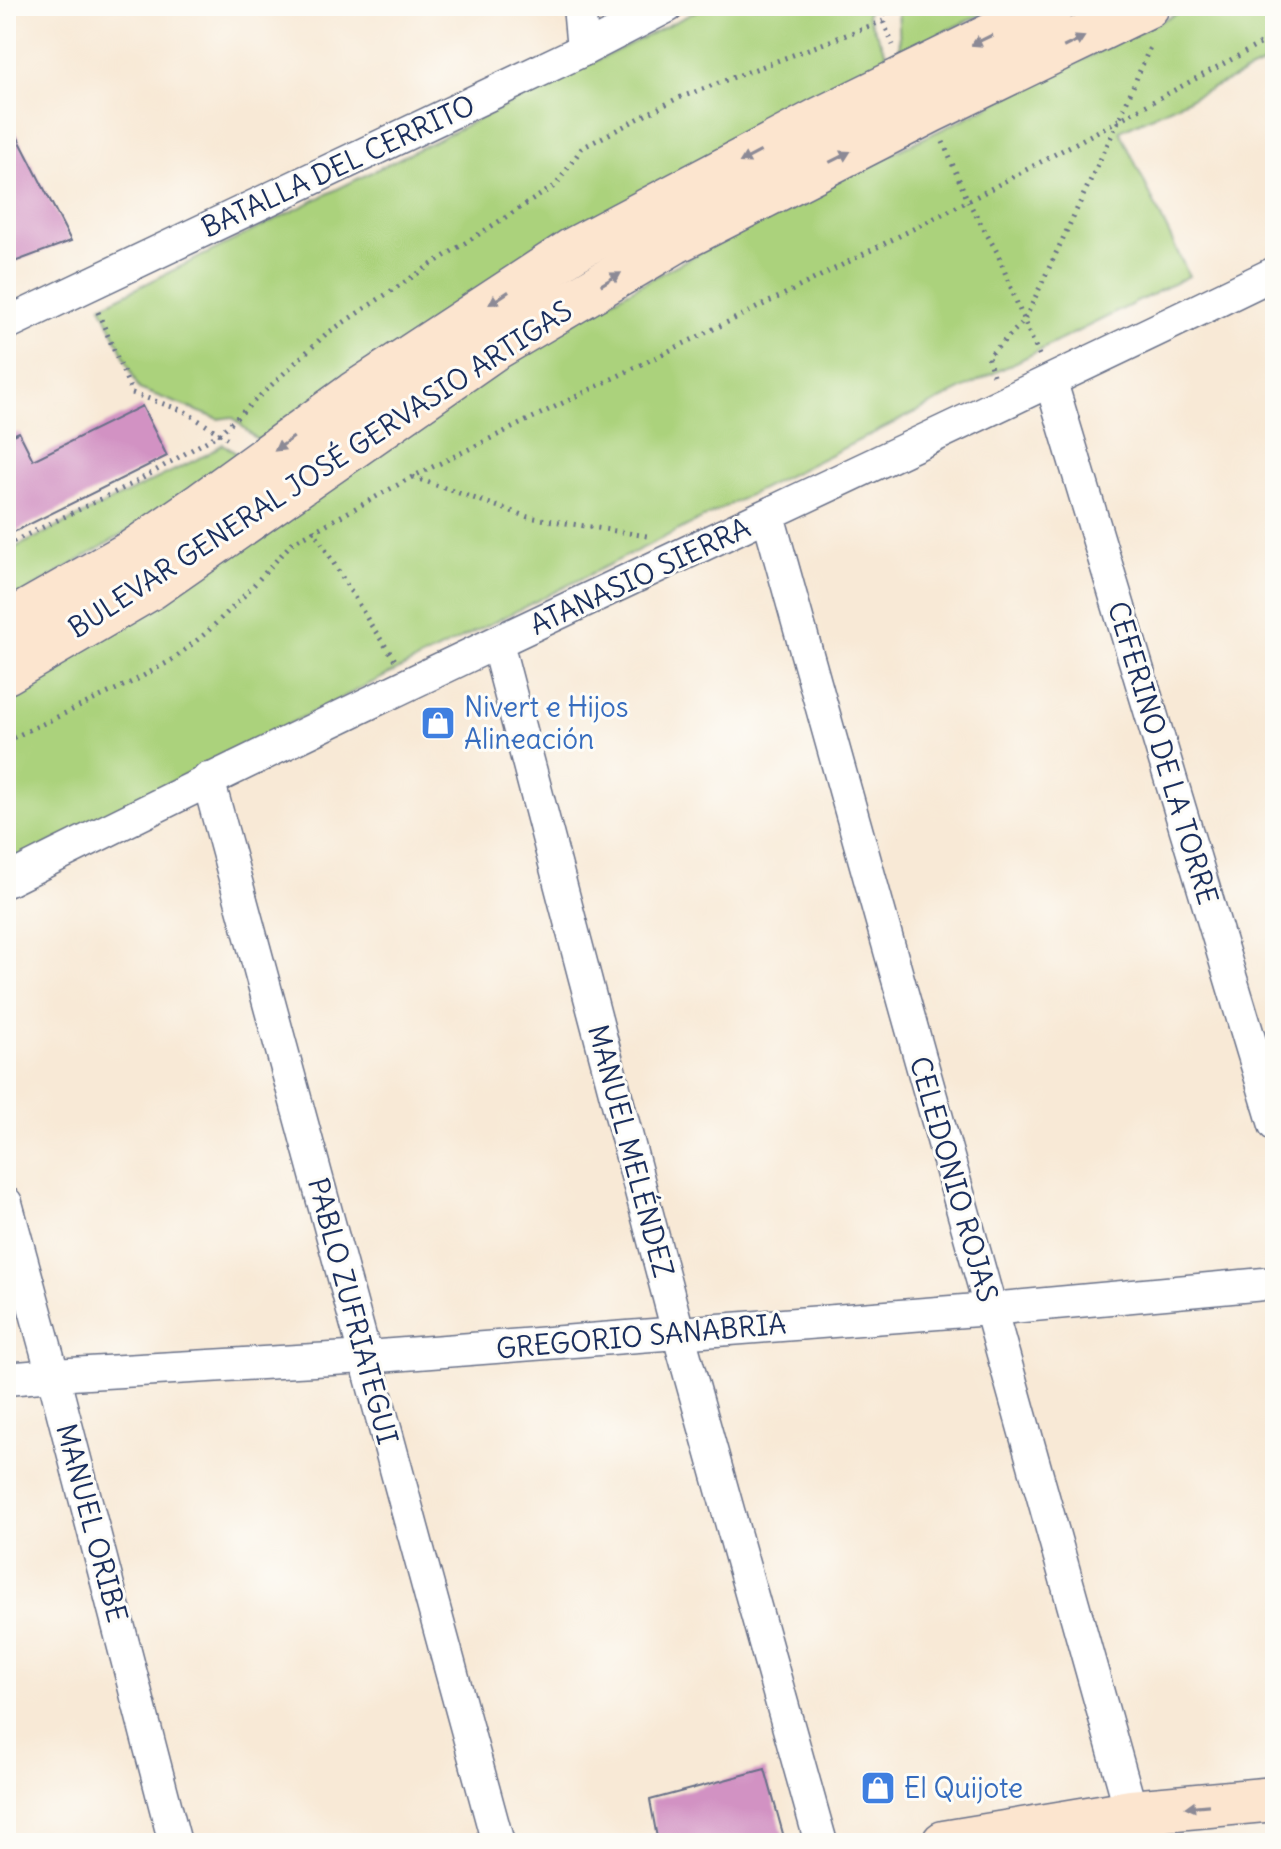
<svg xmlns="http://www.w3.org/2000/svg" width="1281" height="1849" font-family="Delius,sans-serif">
  <rect width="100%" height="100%" fill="#fdfcf7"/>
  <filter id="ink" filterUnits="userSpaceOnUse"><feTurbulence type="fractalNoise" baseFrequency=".0125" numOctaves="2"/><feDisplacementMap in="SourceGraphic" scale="16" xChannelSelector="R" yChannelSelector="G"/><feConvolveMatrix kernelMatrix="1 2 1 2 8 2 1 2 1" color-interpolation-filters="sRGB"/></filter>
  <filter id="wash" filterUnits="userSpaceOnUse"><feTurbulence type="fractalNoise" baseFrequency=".006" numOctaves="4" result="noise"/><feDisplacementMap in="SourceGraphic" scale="32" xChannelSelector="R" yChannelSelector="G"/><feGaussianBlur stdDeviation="1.8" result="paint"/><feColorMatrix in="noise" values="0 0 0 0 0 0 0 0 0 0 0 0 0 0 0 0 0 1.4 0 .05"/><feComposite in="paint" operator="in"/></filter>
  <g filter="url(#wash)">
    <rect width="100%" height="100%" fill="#f8e9d6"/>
    <!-- green -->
    <g fill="#abd27c" stroke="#63806d" stroke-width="2">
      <polygon points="707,6 869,6 867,15 890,61 262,444 232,417 218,419 139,389 101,306"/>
      <polygon points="898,6 1000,6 913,46 900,49"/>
      <polygon points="1191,6 1275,6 1275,59 1120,131 1189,276 6,865 6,692 586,314 806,195 951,125"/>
      <polygon points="223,444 240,456 183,498 6,604 6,552 206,455"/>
    </g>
    <g id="blocks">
      <!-- building -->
      <g fill="#d292c3">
        <polygon points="13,128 71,241 6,265 6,132"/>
        <polygon points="142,406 167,456 6,536 6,438 19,432 33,460"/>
        <polygon points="765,1769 785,1841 770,1843 658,1843 650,1800"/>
      </g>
    </g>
  </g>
  <g filter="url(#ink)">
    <use href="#blocks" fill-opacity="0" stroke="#687088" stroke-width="2"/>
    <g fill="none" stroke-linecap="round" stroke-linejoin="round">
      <!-- street casing -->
      <g stroke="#687088" stroke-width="35">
        <g id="street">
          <polyline points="579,6 583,50"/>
          <polyline points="6,324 583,50 668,6"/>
          <polyline points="1051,382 1275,1125"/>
          <polyline points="768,515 1140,1843"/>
          <polyline points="497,643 678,1332 821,1843"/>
          <polyline points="208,779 498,1843"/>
          <path d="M6 881C425 670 853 478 1275 273"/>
          <polyline points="6,1203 53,1375 175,1843"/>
          <polyline points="6,1379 53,1375 366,1357 990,1309 1275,1283"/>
        </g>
      </g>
      <!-- secondary casing -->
      <g stroke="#687088" stroke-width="47">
        <g id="secondary">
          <polyline points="6,624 131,553 202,504 354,394 573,250 823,118 1052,6"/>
          <polyline points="6,672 150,588 493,349 674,242 932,110 1147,6"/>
          <polyline points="944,1843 1131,1812 1275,1799"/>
        </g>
      </g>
      <!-- path -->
      <g stroke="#687088" stroke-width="5" stroke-dasharray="2 6" stroke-linecap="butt">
        <polyline points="883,6 883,21 893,45"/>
        <polyline points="943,142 968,201 997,252 1024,321 1039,355"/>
        <polyline points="98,312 132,393 184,411 231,441"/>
        <polyline points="993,375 988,357 1024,321 1118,122 1150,47"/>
        <polyline points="413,477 528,517 647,536"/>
        <polyline points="313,529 371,625 395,660"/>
        <polyline points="6,545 136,482 219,434 326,334 432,264 556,185 582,148 676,99 883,21"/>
        <polyline points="6,741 134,681 172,660 206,633 241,599 292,543 314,531 412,477 789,292 968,201 1275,36"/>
      </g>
      <!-- street -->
      <use href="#street" stroke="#fff" stroke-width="32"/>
      <!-- secondary -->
      <use href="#secondary" stroke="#fce5cf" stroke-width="44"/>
    </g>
    <!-- one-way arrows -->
    <defs><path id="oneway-solid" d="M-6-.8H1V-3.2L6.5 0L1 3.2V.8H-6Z" transform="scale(2)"/></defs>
    <g fill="#8c8a96">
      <use href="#oneway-solid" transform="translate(982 40) rotate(154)"/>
      <use href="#oneway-solid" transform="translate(1074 42) rotate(-26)"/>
      <use href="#oneway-solid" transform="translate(750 157) rotate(152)"/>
      <use href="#oneway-solid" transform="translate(840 157) rotate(-27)"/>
      <use href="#oneway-solid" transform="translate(611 279) rotate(-31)"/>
      <use href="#oneway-solid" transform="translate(499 298) rotate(147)"/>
      <use href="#oneway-solid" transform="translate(284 444) rotate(144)"/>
      <use href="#oneway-solid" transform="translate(1197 1806) rotate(175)"/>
    </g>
  </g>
  <!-- icons -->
  <defs>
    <g id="shop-square" transform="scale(1.8)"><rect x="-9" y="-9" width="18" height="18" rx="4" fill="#3f7fe0" stroke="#fdfcf7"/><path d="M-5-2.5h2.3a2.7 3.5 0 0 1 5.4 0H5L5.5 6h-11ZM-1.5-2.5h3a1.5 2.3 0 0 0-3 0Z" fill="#fff"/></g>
  </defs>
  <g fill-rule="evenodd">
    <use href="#shop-square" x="438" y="723"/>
    <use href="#shop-square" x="878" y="1788"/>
  </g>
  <g text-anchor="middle" stroke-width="6" stroke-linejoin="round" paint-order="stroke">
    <!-- street labels -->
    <g font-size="28" fill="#1b2f5e" stroke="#fdfcf7">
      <text transform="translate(338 166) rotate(-25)" y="10">BATALLA DEL CERRITO</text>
      <text transform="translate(320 469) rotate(-33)" y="10">BULEVAR GENERAL JOSÉ GERVASIO ARTIGAS</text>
      <text transform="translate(640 576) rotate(-25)" y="10">ATANASIO SIERRA</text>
      <text transform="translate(1163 753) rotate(73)" y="10">CEFERINO DE LA TORRE</text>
      <text transform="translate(631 1151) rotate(75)" y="10">MANUEL MELÉNDEZ</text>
      <text transform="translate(954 1179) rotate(74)" y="10">CELEDONIO ROJAS</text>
      <text transform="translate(353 1311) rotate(75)" y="10">PABLO ZUFRIATEGUI</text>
      <text transform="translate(641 1336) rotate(-5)" y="10">GREGORIO SANABRIA</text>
      <text transform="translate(92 1523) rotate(75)" y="10">MANUEL ORIBE</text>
    </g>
    <!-- shop labels -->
    <g font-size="28" fill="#366cbe" stroke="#fdfcf7" text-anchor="start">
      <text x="464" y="717">Nivert e Hijos<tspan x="464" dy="32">Alineación</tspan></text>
      <text x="904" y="1798">El Quijote</text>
    </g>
  </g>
  <!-- margin -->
  <rect width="1281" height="1849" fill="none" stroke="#fdfcf7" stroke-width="32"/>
</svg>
